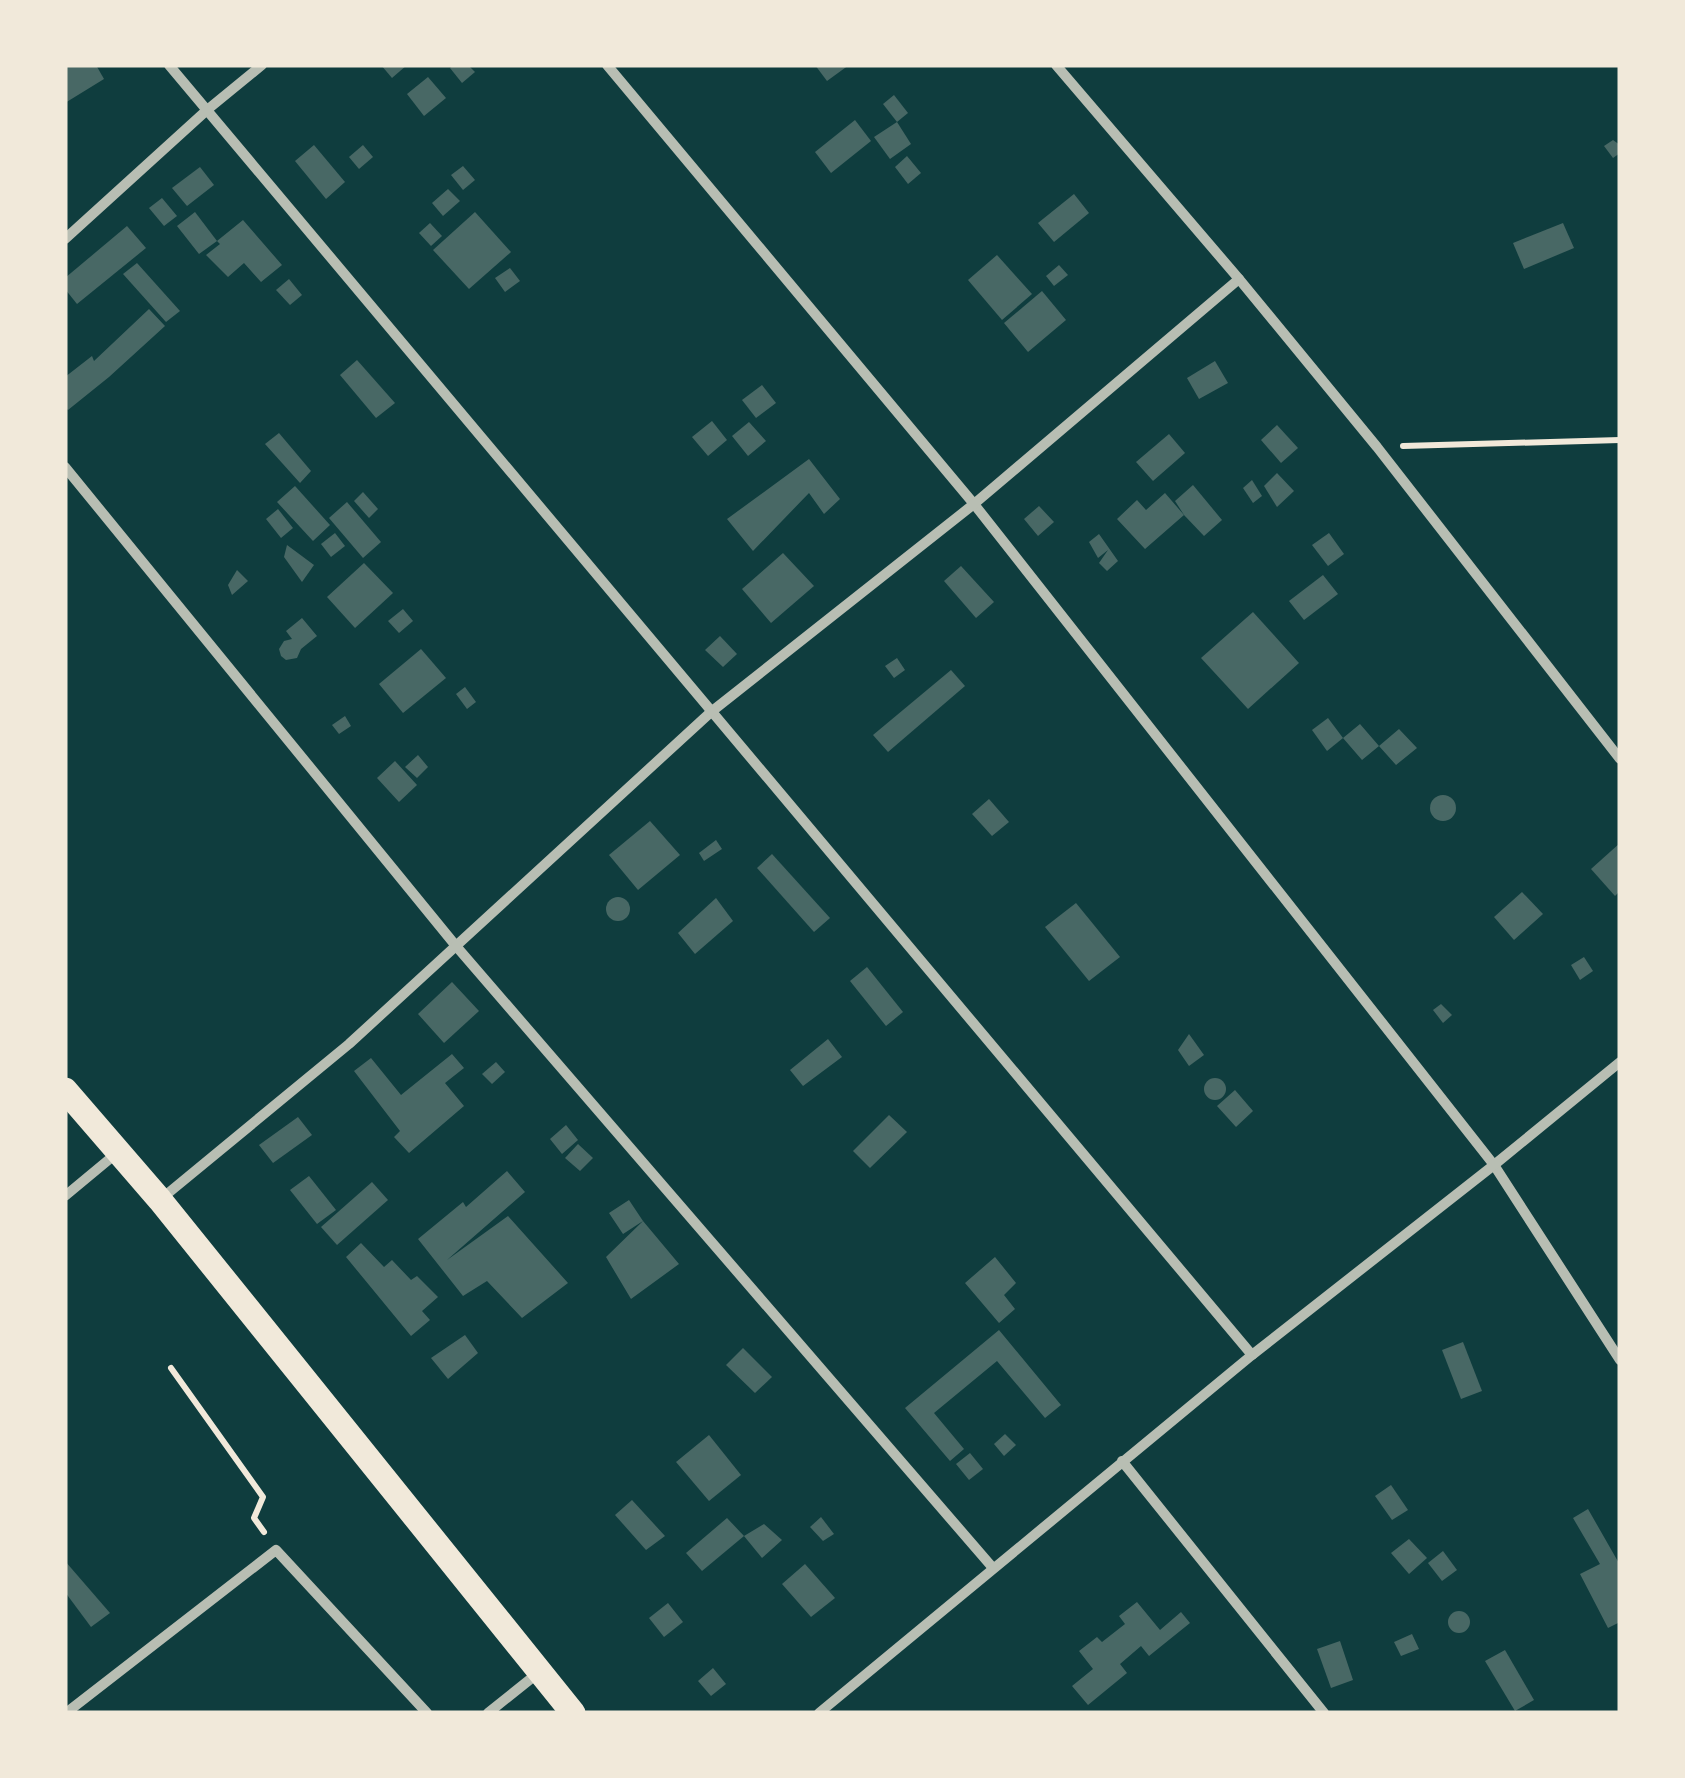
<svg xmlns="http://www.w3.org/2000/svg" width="1685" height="1778" font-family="'Times New Roman',serif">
  <rect width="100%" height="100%" fill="#0f3d3e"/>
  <!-- building -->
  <g fill="#486865">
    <polygon points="65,65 96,65 104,79 65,103"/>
    <polygon points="381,65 407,65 392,78"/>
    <polygon points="454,65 468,65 475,72 462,83 450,68"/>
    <polygon points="815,65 849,65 827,81"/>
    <polygon points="428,77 446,98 424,116 407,94"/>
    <polygon points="894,95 908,113 897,122 883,104"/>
    <polygon points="855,120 871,141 831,173 815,152"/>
    <polygon points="897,122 911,144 890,159 874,137"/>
    <polygon points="1613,140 1620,145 1620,153 1613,158 1604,146"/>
    <polygon points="314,145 345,182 326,199 295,161"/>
    <polygon points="363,145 373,157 359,169 349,157"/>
    <polygon points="907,156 921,173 908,184 895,167"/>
    <polygon points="463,166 475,180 463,190 451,175"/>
    <polygon points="200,167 214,185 187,206 172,188"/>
    <polygon points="448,189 460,201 443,216 432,203"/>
    <polygon points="1074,194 1089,213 1054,242 1038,223"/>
    <polygon points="162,198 177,216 164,226 149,208"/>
    <polygon points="195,212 217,241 199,254 177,226"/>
    <polygon points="475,212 511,252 469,289 433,250"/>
    <polygon points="243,220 282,265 261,282 244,263 228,277 206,255 220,244 217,241"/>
    <polygon points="430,223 442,236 431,246 419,233"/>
    <polygon points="1563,223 1574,248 1524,269 1513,243"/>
    <polygon points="127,226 146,248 77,304 65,289 65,278"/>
    <polygon points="997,255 1032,294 1002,320 968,280"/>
    <polygon points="137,263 180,311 166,322 123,274"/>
    <polygon points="1059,265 1068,275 1054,286 1046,276"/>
    <polygon points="510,268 520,281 505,292 495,278"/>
    <polygon points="289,279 302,295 290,305 276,290"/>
    <polygon points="1042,291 1066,320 1028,352 1004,323"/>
    <polygon points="149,309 165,326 109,377 68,410 65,407 65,377 92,356 94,361"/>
    <polygon points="357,360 395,403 376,418 340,375"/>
    <polygon points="1215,361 1228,383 1199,399 1187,378"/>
    <polygon points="762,385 776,403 756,418 742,400"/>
    <polygon points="712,421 727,440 708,456 692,437"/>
    <polygon points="749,422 766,441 748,456 732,436"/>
    <polygon points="1277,425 1298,448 1281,463 1261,440"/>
    <polygon points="279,433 311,471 300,483 265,444"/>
    <polygon points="1169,434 1185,453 1153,481 1136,462"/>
    <polygon points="809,459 840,499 824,514 809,493 753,551 727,519"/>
    <polygon points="1277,473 1294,491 1277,507 1264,486"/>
    <polygon points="1252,480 1262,496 1253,503 1243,488"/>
    <polygon points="1193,485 1222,520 1204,536 1184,515 1175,501"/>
    <polygon points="295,486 330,525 313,541 277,502"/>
    <polygon points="363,492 378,509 369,518 354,501"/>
    <polygon points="1165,493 1184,515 1145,549 1117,519 1137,500 1146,510"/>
    <polygon points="347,502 381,542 363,558 329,518"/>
    <polygon points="1039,506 1054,522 1038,536 1024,519"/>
    <polygon points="278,509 293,528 281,538 266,519"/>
    <polygon points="335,533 345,546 331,557 321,544"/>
    <polygon points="1329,533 1344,554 1328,566 1312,545"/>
    <polygon points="1099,534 1118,561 1107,571 1099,563 1108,550 1098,558 1089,542"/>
    <polygon points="287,545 314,565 302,582 284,557"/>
    <polygon points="783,553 814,586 771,623 742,589"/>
    <polygon points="364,563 393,593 355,628 327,597"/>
    <polygon points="961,566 994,602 976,618 944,581"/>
    <polygon points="237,570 248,581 232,595 228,585"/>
    <polygon points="1323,575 1338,594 1304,620 1289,601"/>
    <polygon points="403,609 413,621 399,633 388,621"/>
    <polygon points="1253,612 1299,663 1248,709 1201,658"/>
    <polygon points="302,618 317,636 301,649 297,658 286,660 281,656 279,649 284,641 292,639 286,631"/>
    <polygon points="720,636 737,654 723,667 705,650"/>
    <polygon points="421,649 446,678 403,713 379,684"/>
    <polygon points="897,658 905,670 894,678 885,666"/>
    <polygon points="951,670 965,686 888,752 873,735"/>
    <polygon points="465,687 476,702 467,709 456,694"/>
    <polygon points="345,716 351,726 339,734 332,725"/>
    <polygon points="1328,718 1343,738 1327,751 1312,730"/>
    <polygon points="1360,724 1379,746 1399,729 1417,748 1396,765 1379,746 1362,760 1343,738"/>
    <polygon points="418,755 428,767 417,778 405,767"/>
    <polygon points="395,761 417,785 399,802 377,778"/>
    <circle cx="1443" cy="808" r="13"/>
    <polygon points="989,799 1009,822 992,836 972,814"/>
    <polygon points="650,821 680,855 638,890 609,855"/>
    <polygon points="716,840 722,849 704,861 699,853"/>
    <polygon points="1620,843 1620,891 1615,896 1591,869"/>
    <polygon points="772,854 830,918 814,932 757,868"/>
    <polygon points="1522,892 1543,914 1514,940 1494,917"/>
    <circle cx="618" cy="909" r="12"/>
    <polygon points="716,898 733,921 695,954 678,933"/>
    <polygon points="1076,903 1120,957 1089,981 1045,927"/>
    <polygon points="1584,957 1593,971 1580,980 1571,965"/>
    <polygon points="867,967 903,1012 886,1026 850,981"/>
    <polygon points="452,982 479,1011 444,1043 418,1014"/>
    <polygon points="1441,1004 1452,1015 1443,1023 1433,1010"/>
    <polygon points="1189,1034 1204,1055 1189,1066 1178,1050"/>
    <polygon points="828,1039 842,1057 803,1086 790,1070"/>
    <polygon points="452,1054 464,1068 445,1083 464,1106 409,1153 394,1137 400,1131 354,1071 371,1058 401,1095"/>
    <polygon points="496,1062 505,1072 492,1084 482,1074"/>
    <circle cx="1215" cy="1089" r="11"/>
    <polygon points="1235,1090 1253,1111 1236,1127 1217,1106"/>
    <polygon points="889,1115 907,1132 870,1168 853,1151"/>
    <polygon points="298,1117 312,1135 273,1163 259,1145"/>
    <polygon points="566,1125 578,1140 562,1154 550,1139"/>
    <polygon points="578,1144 593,1158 580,1171 565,1158"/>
    <polygon points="507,1171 525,1192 447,1260 508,1216 568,1283 522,1318 487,1281 463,1296 418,1239 463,1202 466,1207"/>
    <polygon points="309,1176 336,1210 317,1224 290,1190"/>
    <polygon points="372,1182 388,1200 337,1245 321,1227"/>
    <polygon points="629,1200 643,1221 679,1264 631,1299 606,1257 643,1221 623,1234 609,1213"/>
    <polygon points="361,1243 384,1267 392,1260 411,1280 417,1276 438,1297 422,1311 430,1320 411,1336 346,1257"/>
    <polygon points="995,1257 1016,1283 1004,1295 1015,1309 999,1323 965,1283"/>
    <polygon points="999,1330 1061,1405 1045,1418 997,1361 934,1413 964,1449 950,1461 905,1408"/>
    <polygon points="465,1335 478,1353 448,1379 431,1358"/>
    <polygon points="1463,1342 1482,1391 1461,1399 1442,1350"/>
    <polygon points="743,1348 772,1377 755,1393 726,1365"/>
    <polygon points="1005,1434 1016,1445 1004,1456 994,1444"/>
    <polygon points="709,1435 741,1475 709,1501 676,1462"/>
    <polygon points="970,1453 983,1469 969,1480 956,1464"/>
    <polygon points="1391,1485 1408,1510 1392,1520 1375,1496"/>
    <polygon points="632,1500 665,1536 646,1550 615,1515"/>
    <polygon points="1588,1509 1620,1565 1620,1622 1608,1628 1580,1574 1600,1564 1573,1518"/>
    <polygon points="821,1517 834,1534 823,1541 810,1527"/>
    <polygon points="727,1518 744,1536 702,1571 686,1553"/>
    <polygon points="764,1524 782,1540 762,1558 744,1536"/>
    <polygon points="1409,1539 1427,1558 1409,1574 1391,1553"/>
    <polygon points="1443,1551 1457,1570 1442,1581 1428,1563"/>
    <polygon points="65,1561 110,1613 91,1627 65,1592"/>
    <polygon points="805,1564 835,1598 811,1617 782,1584"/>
    <polygon points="1137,1602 1160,1630 1181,1612 1190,1623 1149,1656 1141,1646 1120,1664 1127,1673 1088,1705 1072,1686 1093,1669 1079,1651 1097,1637 1102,1642 1125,1624 1119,1616"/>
    <polygon points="668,1603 683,1622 664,1637 649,1618"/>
    <circle cx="1459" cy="1622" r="11"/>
    <polygon points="1412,1634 1419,1649 1401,1656 1394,1642"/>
    <polygon points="1340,1641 1353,1680 1331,1688 1317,1649"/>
    <polygon points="1505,1650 1534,1700 1515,1711 1485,1661"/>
    <polygon points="713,1668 726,1684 711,1696 698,1681"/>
  </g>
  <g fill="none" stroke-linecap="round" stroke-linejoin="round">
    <!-- path -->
    <g stroke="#f1e9da" stroke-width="6">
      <polyline points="1403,446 1620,440"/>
      <polyline points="171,1368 263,1497 254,1518 264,1532"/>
    </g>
    <!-- minor -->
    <g stroke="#b8beb3" stroke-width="10">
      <polyline points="169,65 1252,1355"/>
      <polyline points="607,65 974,504 1494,1165 1620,1360"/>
      <polyline points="1056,65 1239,279 1377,447 1620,759"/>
      <polyline points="65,239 207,110 262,65"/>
      <polyline points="65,467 456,946 993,1568"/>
      <polyline points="65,1196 118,1152"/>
      <polyline points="161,1199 349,1044 711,712 974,504 1239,279"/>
      <polyline points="1122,1461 1324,1713"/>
      <polyline points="66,1713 276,1550 427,1713"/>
      <polyline points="488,1713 538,1673"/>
      <polyline points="819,1713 1252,1355 1494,1165 1620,1062"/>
    </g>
    <!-- primary -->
    <polyline stroke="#f1e9da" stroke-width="25" points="65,1090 160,1200 573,1713"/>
  </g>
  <!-- border -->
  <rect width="1685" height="1778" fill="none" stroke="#f1e9da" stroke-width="135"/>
</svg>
